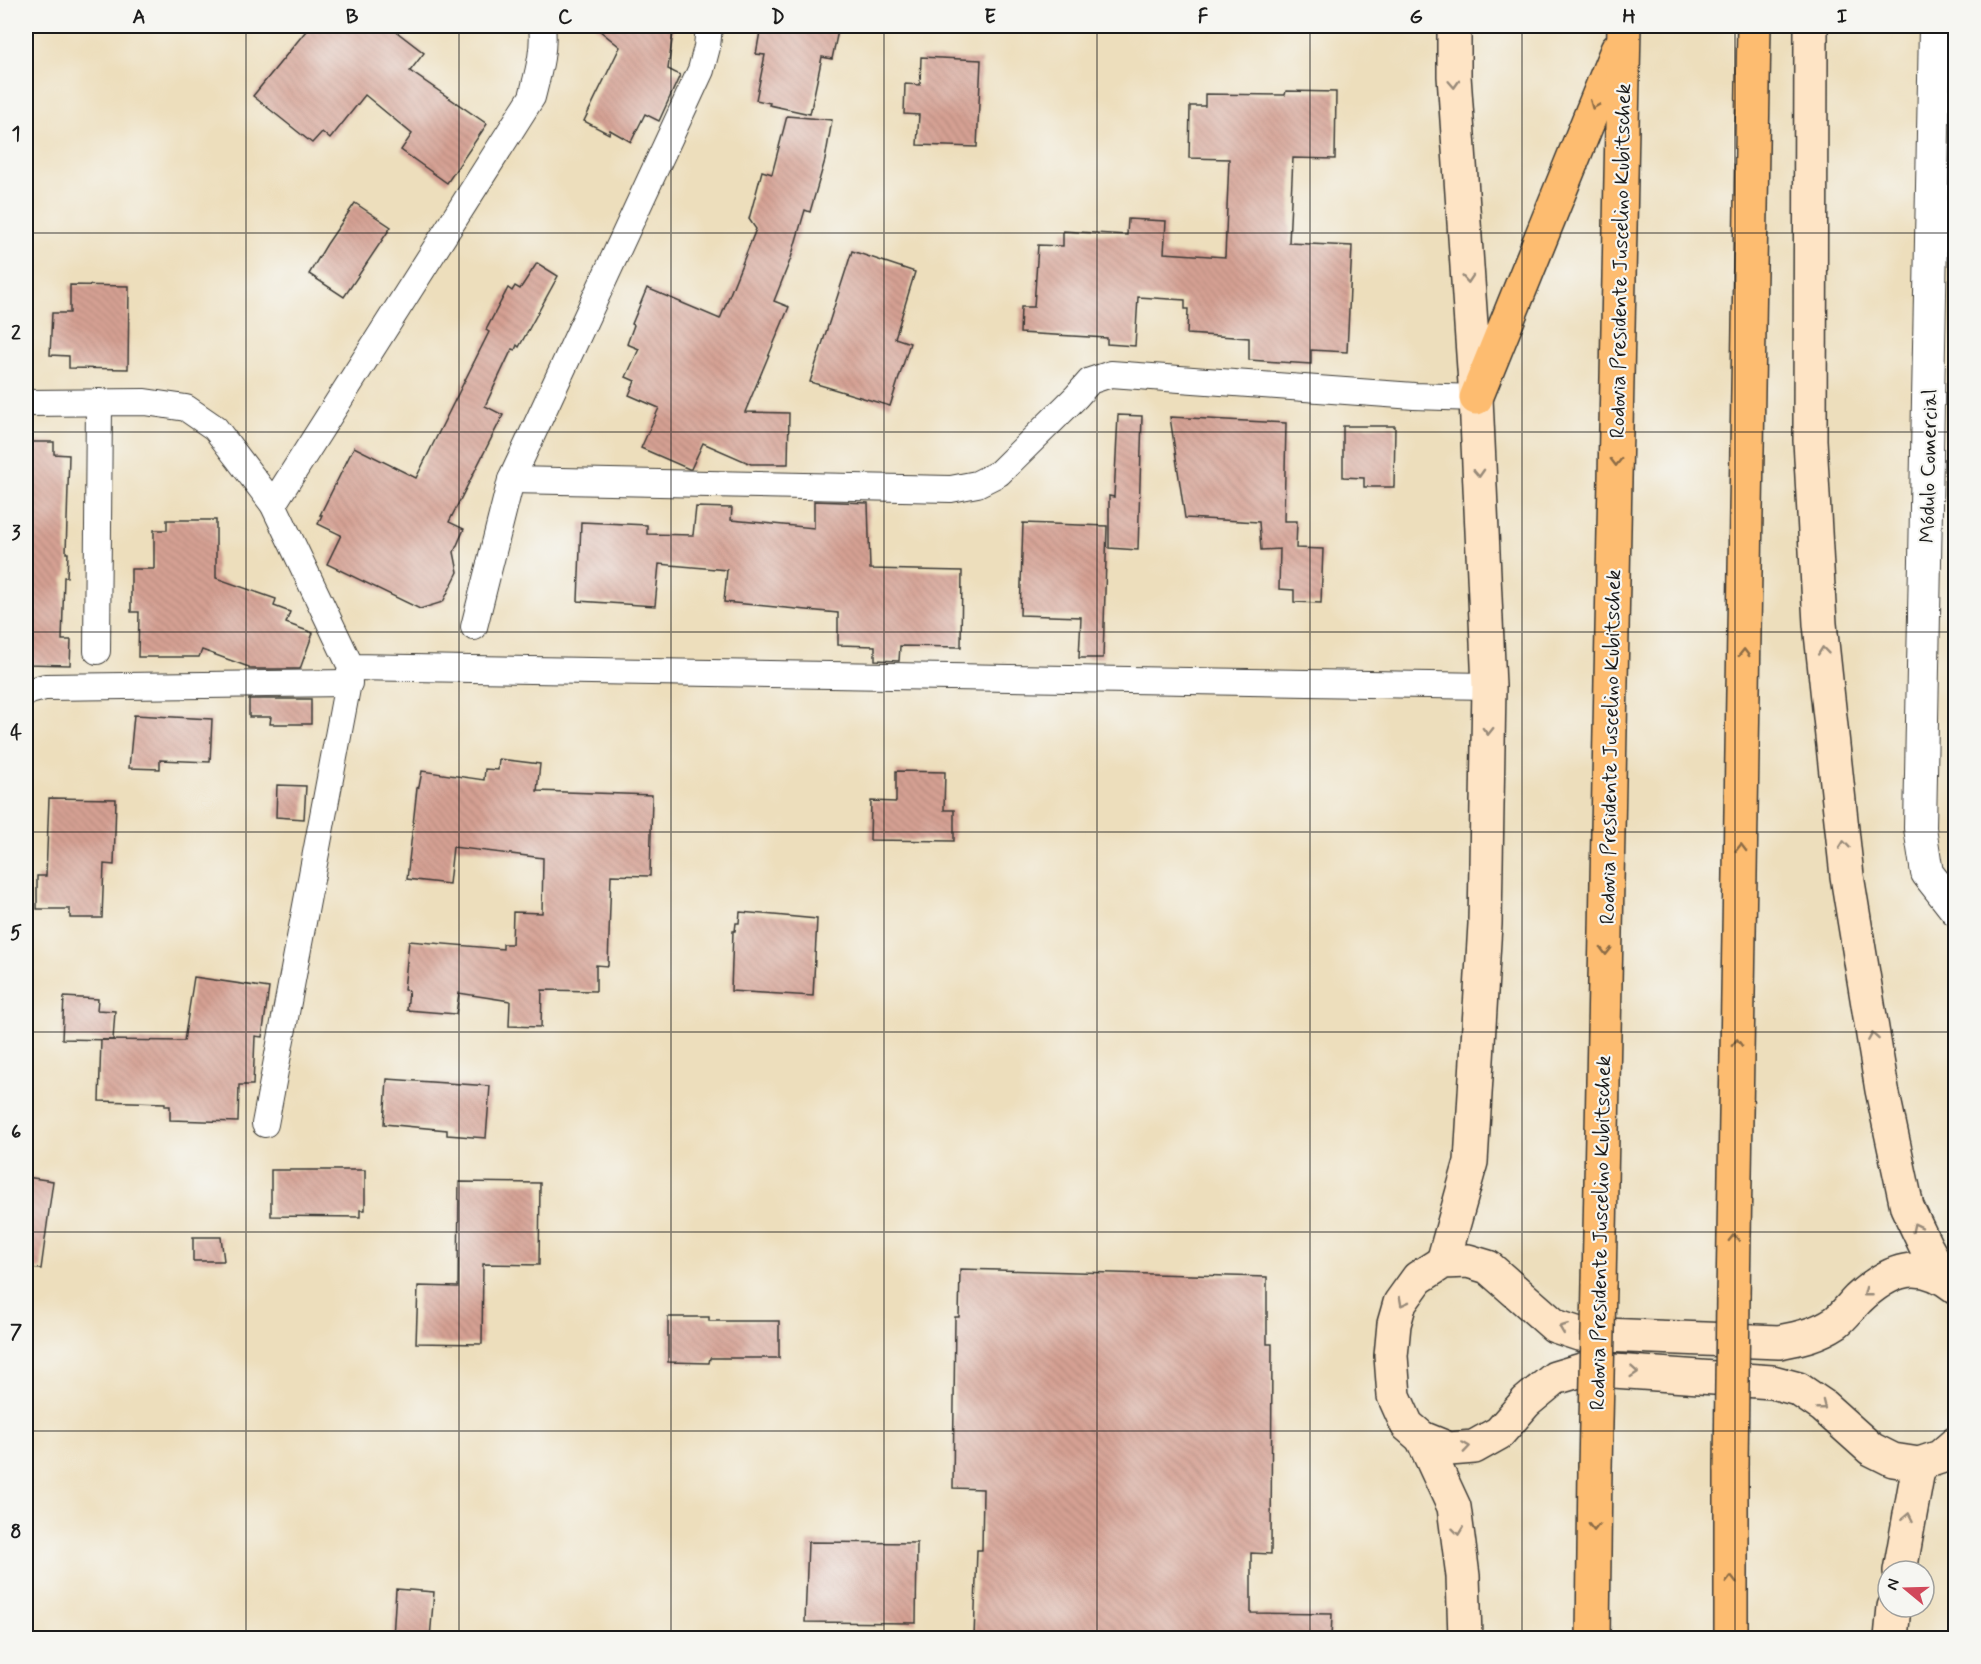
<svg xmlns="http://www.w3.org/2000/svg" width="1981" height="1664" font-family="Mynerve,sans-serif">
  <defs>
    <pattern id="building-back-hatch" width="6" height="6" patternUnits="userSpaceOnUse" patternTransform="scale(1.5)"><rect width="6" height="6" fill="#d5a093"/><path d="M-1 5l2 2M0 0l6 6M5-1l2 2" fill="none" stroke="#b6897e"/></pattern>
  </defs>
  <rect width="100%" height="100%" fill="#f6f6f2"/>
  <filter id="ink" filterUnits="userSpaceOnUse"><feTurbulence type="fractalNoise" baseFrequency=".0167" numOctaves="2"/><feDisplacementMap in="SourceGraphic" scale="12" xChannelSelector="R" yChannelSelector="G"/><feConvolveMatrix kernelMatrix="1 2 1 2 8 2 1 2 1" color-interpolation-filters="sRGB"/></filter>
  <filter id="wash" filterUnits="userSpaceOnUse"><feTurbulence type="fractalNoise" baseFrequency=".008" numOctaves="4" result="noise"/><feDisplacementMap in="SourceGraphic" scale="24" xChannelSelector="R" yChannelSelector="G"/><feGaussianBlur stdDeviation="1.35" result="paint"/><feColorMatrix in="noise" values="0 0 0 0 0 0 0 0 0 0 0 0 0 0 0 0 0 1.4 0 .05"/><feComposite in="paint" operator="in"/></filter>
  <g filter="url(#wash)">
    <rect width="100%" height="100%" fill="#eddebc"/>
    <g id="blocks">
      <!-- building -->
      <g fill="url(#building-back-hatch)">
        <polygon points="310,26 389,26 424,53 410,71 487,124 447,183 401,150 412,134 365,95 330,139 322,132 312,143 253,96"/>
        <polygon points="594,26 674,26 668,69 680,75 659,121 645,114 631,142 610,130 609,134 584,121 620,47"/>
        <polygon points="761,26 839,26 832,59 822,57 810,114 769,105 770,103 756,100 765,55 756,54"/>
        <polygon points="921,57 981,60 977,147 917,145 919,115 904,114 905,84 920,85"/>
        <polygon points="1286,91 1336,92 1335,159 1293,158 1289,243 1352,246 1347,352 1311,350 1311,364 1249,360 1249,338 1187,334 1188,309 1185,309 1185,300 1138,297 1135,346 1107,344 1107,338 1020,333 1021,307 1034,307 1038,245 1063,246 1063,231 1127,235 1128,219 1166,221 1164,253 1225,257 1229,159 1189,158 1190,106 1205,106 1205,94 1285,95"/>
        <polygon points="787,116 832,120 825,160 810,212 805,210 791,258 774,301 789,307 745,412 789,413 788,464 751,464 703,443 691,469 689,469 641,448 659,408 629,395 635,381 626,377 639,349 627,344 634,325 632,324 647,288 720,319 756,229 749,219 762,171 772,174"/>
        <polygon points="355,203 391,227 344,297 309,274 327,244"/>
        <polygon points="852,251 915,272 895,338 910,343 890,406 810,382"/>
        <polygon points="537,263 558,276 519,347 517,345 515,350 512,349 485,406 503,415 449,522 464,529 454,552 458,572 443,602 420,609 327,564 341,535 318,524 322,515 320,515 354,447 416,478 489,332 486,330 508,288 512,291 515,286 520,289"/>
        <polygon points="70,285 129,286 128,369 69,368 69,356 50,355 52,313 70,313"/>
        <polygon points="1118,415 1142,416 1138,550 1109,548 1109,496 1114,497"/>
        <polygon points="1170,417 1286,423 1284,521 1297,521 1296,548 1323,549 1321,603 1294,602 1294,590 1279,589 1280,549 1261,550 1259,522 1185,518"/>
        <polygon points="1343,426 1395,426 1394,487 1364,487 1364,478 1343,477"/>
        <polygon points="26,442 54,442 54,454 69,455 66,553 68,553 67,577 64,577 62,640 71,640 70,665 26,664"/>
        <polygon points="814,501 868,503 870,569 962,571 961,647 900,646 899,661 875,660 875,646 838,645 838,613 724,602 727,570 659,564 655,606 578,601 581,522 647,525 647,534 693,535 696,507 732,508 731,520 814,528"/>
        <polygon points="167,520 216,520 216,578 276,599 274,606 290,612 286,623 313,633 300,669 249,669 249,667 202,650 199,657 138,657 139,612 131,612 131,569 154,569 154,530 167,530"/>
        <polygon points="1023,523 1107,526 1103,658 1079,658 1081,617 1020,615"/>
        <polygon points="249,699 311,699 311,724 270,724 271,717 249,717"/>
        <polygon points="134,715 212,719 210,762 160,760 160,769 129,768"/>
        <polygon points="499,759 540,764 537,791 652,795 650,876 611,875 608,966 596,965 596,991 542,990 541,1027 509,1026 510,1001 459,993 456,1014 407,1010 409,991 404,990 409,941 503,949 503,944 512,944 513,912 542,913 543,858 453,847 449,884 407,879 417,788 419,787 422,771 484,780 485,769 498,770"/>
        <polygon points="896,771 945,772 944,810 954,810 954,841 870,840 871,801 896,802"/>
        <polygon points="277,785 306,786 304,819 276,817"/>
        <polygon points="49,798 116,799 114,865 104,864 102,918 70,918 70,909 37,909 37,876 46,876"/>
        <polygon points="740,912 817,919 813,996 731,991 733,931 735,931 736,923 739,923"/>
        <polygon points="194,977 269,988 262,1037 255,1036 253,1085 239,1085 238,1122 170,1120 170,1106 165,1106 165,1103 99,1101 101,1040 184,1041"/>
        <polygon points="64,997 98,999 97,1010 115,1011 113,1040 62,1039"/>
        <polygon points="387,1079 490,1086 486,1138 447,1135 447,1130 384,1124"/>
        <polygon points="271,1170 365,1170 365,1210 360,1210 360,1217 271,1216"/>
        <polygon points="26,1177 53,1181 41,1269 26,1268"/>
        <polygon points="459,1182 540,1183 539,1265 483,1264 482,1344 416,1343 418,1286 458,1287"/>
        <polygon points="193,1237 221,1237 224,1261 193,1261"/>
        <polygon points="960,1269 1267,1277 1267,1344 1272,1344 1271,1554 1251,1553 1251,1613 1332,1614 1331,1638 974,1638 977,1550 982,1550 983,1489 953,1488 955,1317 959,1317"/>
        <polygon points="668,1317 709,1317 709,1321 779,1321 779,1358 710,1358 709,1363 668,1362"/>
        <polygon points="808,1542 917,1543 916,1623 805,1622"/>
        <polygon points="396,1589 434,1592 430,1638 393,1638"/>
      </g>
    </g>
  </g>
  <g filter="url(#ink)">
    <use href="#blocks" fill-opacity="0" stroke="#3b3934" stroke-width="1.5"/>
    <g fill="none" stroke-linecap="round" stroke-linejoin="round">
      <!-- minor casing -->
      <g stroke="#3b3934" stroke-width="28">
        <g id="minor">
          <polyline points="26,403 145,402 186,408 215,428 273,504 351,667 1489,686"/>
          <polyline points="511,480 951,489 977,484 999,473 1076,397 1090,381 1111,374 1414,396 1476,398"/>
          <path d="M273 504 532 97C538 73 545 50 542 26"/>
          <polyline points="474,627 511,480 701,70 707,47 709,26"/>
          <polyline points="97,651 99,402"/>
          <polyline points="26,692 45,687 349,683"/>
          <polyline points="265,1124 351,667"/>
        </g>
      </g>
      <!-- tertiary casing -->
      <g stroke="#3b3934" stroke-width="34">
        <polyline id="tertiary" points="1935,26 1920,828 1927,873 1956,910"/>
      </g>
      <!-- secondary casing -->
      <g stroke="#3b3934" stroke-width="36">
        <g id="secondary">
          <polyline points="1811,26 1810,440 1820,624 1847,876 1882,1090 1907,1207 1926,1247 1944,1278"/>
          <polyline points="1443,1262 1471,1162 1485,924 1489,686 1476,398 1454,76 1454,26"/>
          <path d="M1956 1287C1919 1258 1890 1269 1858 1299 1851 1306 1844 1316 1836 1322 1818 1334 1800 1338 1779 1342L1579 1334 1555 1326 1488 1267 1468 1261 1443 1262 1418 1278 1400 1303 1394 1324 1391 1356 1394 1396 1407 1425 1422 1438 1449 1449 1474 1447 1499 1433 1526 1402 1555 1378 1585 1369 1772 1382 1798 1389 1823 1406 1871 1449 1893 1460 1919 1464 1940 1457 1956 1443"/>
          <polyline points="1422,1438 1454,1507 1463,1576 1465,1638"/>
          <polyline points="1900,1571 1919,1464"/>
          <polyline points="1891,1638 1894,1607"/>
        </g>
      </g>
      <!-- trunk casing -->
      <g stroke="#3b3934" stroke-width="36">
        <g id="trunk">
          <polyline points="1476,398 1617,50"/>
          <polyline points="1599,1284 1624,26"/>
          <polyline points="1733,1296 1754,26"/>
          <polyline points="1593,1638 1595,1468"/>
          <polyline points="1731,1638 1731,1468"/>
        </g>
      </g>
      <!-- minor -->
      <use href="#minor" stroke="#fff" stroke-width="26"/>
      <!-- tertiary -->
      <use href="#tertiary" stroke="#fff" stroke-width="32"/>
      <!-- secondary -->
      <use href="#secondary" stroke="#fee4c5" stroke-width="33"/>
      <!-- trunk -->
      <use href="#trunk" stroke="#fdbc6f" stroke-width="33"/>
      <!-- trunk-bridge casing -->
      <g stroke="#3b3934" stroke-width="36" stroke-linecap="butt">
        <g id="trunk-bridge">
          <polyline points="1595,1468 1599,1284"/>
          <polyline points="1731,1468 1733,1296"/>
        </g>
      </g>
      <!-- trunk-bridge -->
      <use href="#trunk-bridge" stroke="#fdbc6f" stroke-width="33"/>
    </g>
    <!-- one-way arrows -->
    <defs><path id="oneway-chevron" d="M-2-3.5L2.5 0L-2 3.5" fill="none" stroke-width="1.6" stroke-linecap="round" stroke-linejoin="round" transform="scale(1.5)"/></defs>
    <g stroke="#988a79">
      <use href="#oneway-chevron" transform="translate(1454 84) rotate(87)"/>
      <use href="#oneway-chevron" transform="translate(1468 279) rotate(86)"/>
      <use href="#oneway-chevron" transform="translate(1479 473) rotate(87)"/>
      <use href="#oneway-chevron" transform="translate(1823 651) rotate(-96)"/>
      <use href="#oneway-chevron" transform="translate(1488 731) rotate(91)"/>
      <use href="#oneway-chevron" transform="translate(1844 845) rotate(-96)"/>
      <use href="#oneway-chevron" transform="translate(1873 1037) rotate(-99)"/>
      <use href="#oneway-chevron" transform="translate(1916 1227) rotate(-116)"/>
      <use href="#oneway-chevron" transform="translate(1867 1293) rotate(142)"/>
      <use href="#oneway-chevron" transform="translate(1403 1302) rotate(118)"/>
      <use href="#oneway-chevron" transform="translate(1563 1328) rotate(-158)"/>
      <use href="#oneway-chevron" transform="translate(1634 1372) rotate(4)"/>
      <use href="#oneway-chevron" transform="translate(1822 1406) rotate(38)"/>
      <use href="#oneway-chevron" transform="translate(1466 1447) rotate(-8)"/>
      <use href="#oneway-chevron" transform="translate(1908 1517) rotate(-79)"/>
      <use href="#oneway-chevron" transform="translate(1458 1531) rotate(83)"/>
    </g>
    <g stroke="#8c6c46">
      <use href="#oneway-chevron" transform="translate(1594 105) rotate(112)"/>
      <use href="#oneway-chevron" transform="translate(1616 462) rotate(91)"/>
      <use href="#oneway-chevron" transform="translate(1744 653) rotate(-89)"/>
      <use href="#oneway-chevron" transform="translate(1741 848) rotate(-89)"/>
      <use href="#oneway-chevron" transform="translate(1606 951) rotate(91)"/>
      <use href="#oneway-chevron" transform="translate(1737 1043) rotate(-89)"/>
      <use href="#oneway-chevron" transform="translate(1734 1238) rotate(-89)"/>
      <use href="#oneway-chevron" transform="translate(1594 1527) rotate(90)"/>
      <use href="#oneway-chevron" transform="translate(1731 1580) rotate(-90)"/>
    </g>
  </g>
  <!-- grid -->
  <path fill="none" stroke="#1c1c1c" stroke-width="1.5" stroke-opacity="0.55" d="M246 26V1638M459 26V1638M671 26V1638M884 26V1638M1097 26V1638M1310 26V1638M1522 26V1638M1735 26V1638M26 233H1956M26 432H1956M26 632H1956M26 832H1956M26 1032H1956M26 1232H1956M26 1431H1956"/>
  <g text-anchor="middle" stroke-width="4.5" stroke-linejoin="round" paint-order="stroke">
    <!-- street labels -->
    <g font-size="21" fill="#1c1c1c" stroke="#f6f6f2">
      <text transform="translate(1620 261) rotate(-89)" y="7">Rodovia Presidente Juscelino Kubitschek</text>
      <text transform="translate(1928 466) rotate(-89)" y="7">Módulo Comercial</text>
      <text transform="translate(1610 747) rotate(-89)" y="7">Rodovia Presidente Juscelino Kubitschek</text>
      <text transform="translate(1600 1233) rotate(-89)" y="7">Rodovia Presidente Juscelino Kubitschek</text>
    </g>
  </g>
  <!-- margin -->
  <rect width="1981" height="1664" fill="none" stroke="#f6f6f2" stroke-width="66"/>
  <!-- north arrow -->
  <g transform="translate(1906 1589) rotate(289)"><circle r="28" fill="#f6f6f2" stroke="#9f9f9c" stroke-width="1.5"/>
  <path d="M0-4.5L10 22L0 15L-10 22Z" fill="#d1495b"/>
  <text y="-9" font-size="16" font-weight="bold" text-anchor="middle" fill="#1c1c1c">N</text>
  </g>
  <rect x="33" y="33" width="1915" height="1598" fill="none" stroke="#1c1c1c" stroke-width="2"/>
  <g font-size="20" text-anchor="middle" font-weight="bold" fill="#1c1c1c">
    <text x="139" y="23">A</text>
    <text x="352" y="23">B</text>
    <text x="565" y="23">C</text>
    <text x="778" y="23">D</text>
    <text x="990" y="23">E</text>
    <text x="1203" y="23">F</text>
    <text x="1416" y="23">G</text>
    <text x="1629" y="23">H</text>
    <text x="1842" y="23">I</text>
    <text x="16" y="140">1</text>
    <text x="16" y="339">2</text>
    <text x="16" y="539">3</text>
    <text x="16" y="739">4</text>
    <text x="16" y="939">5</text>
    <text x="16" y="1138">6</text>
    <text x="16" y="1338">7</text>
    <text x="16" y="1538">8</text>
  </g>
</svg>
